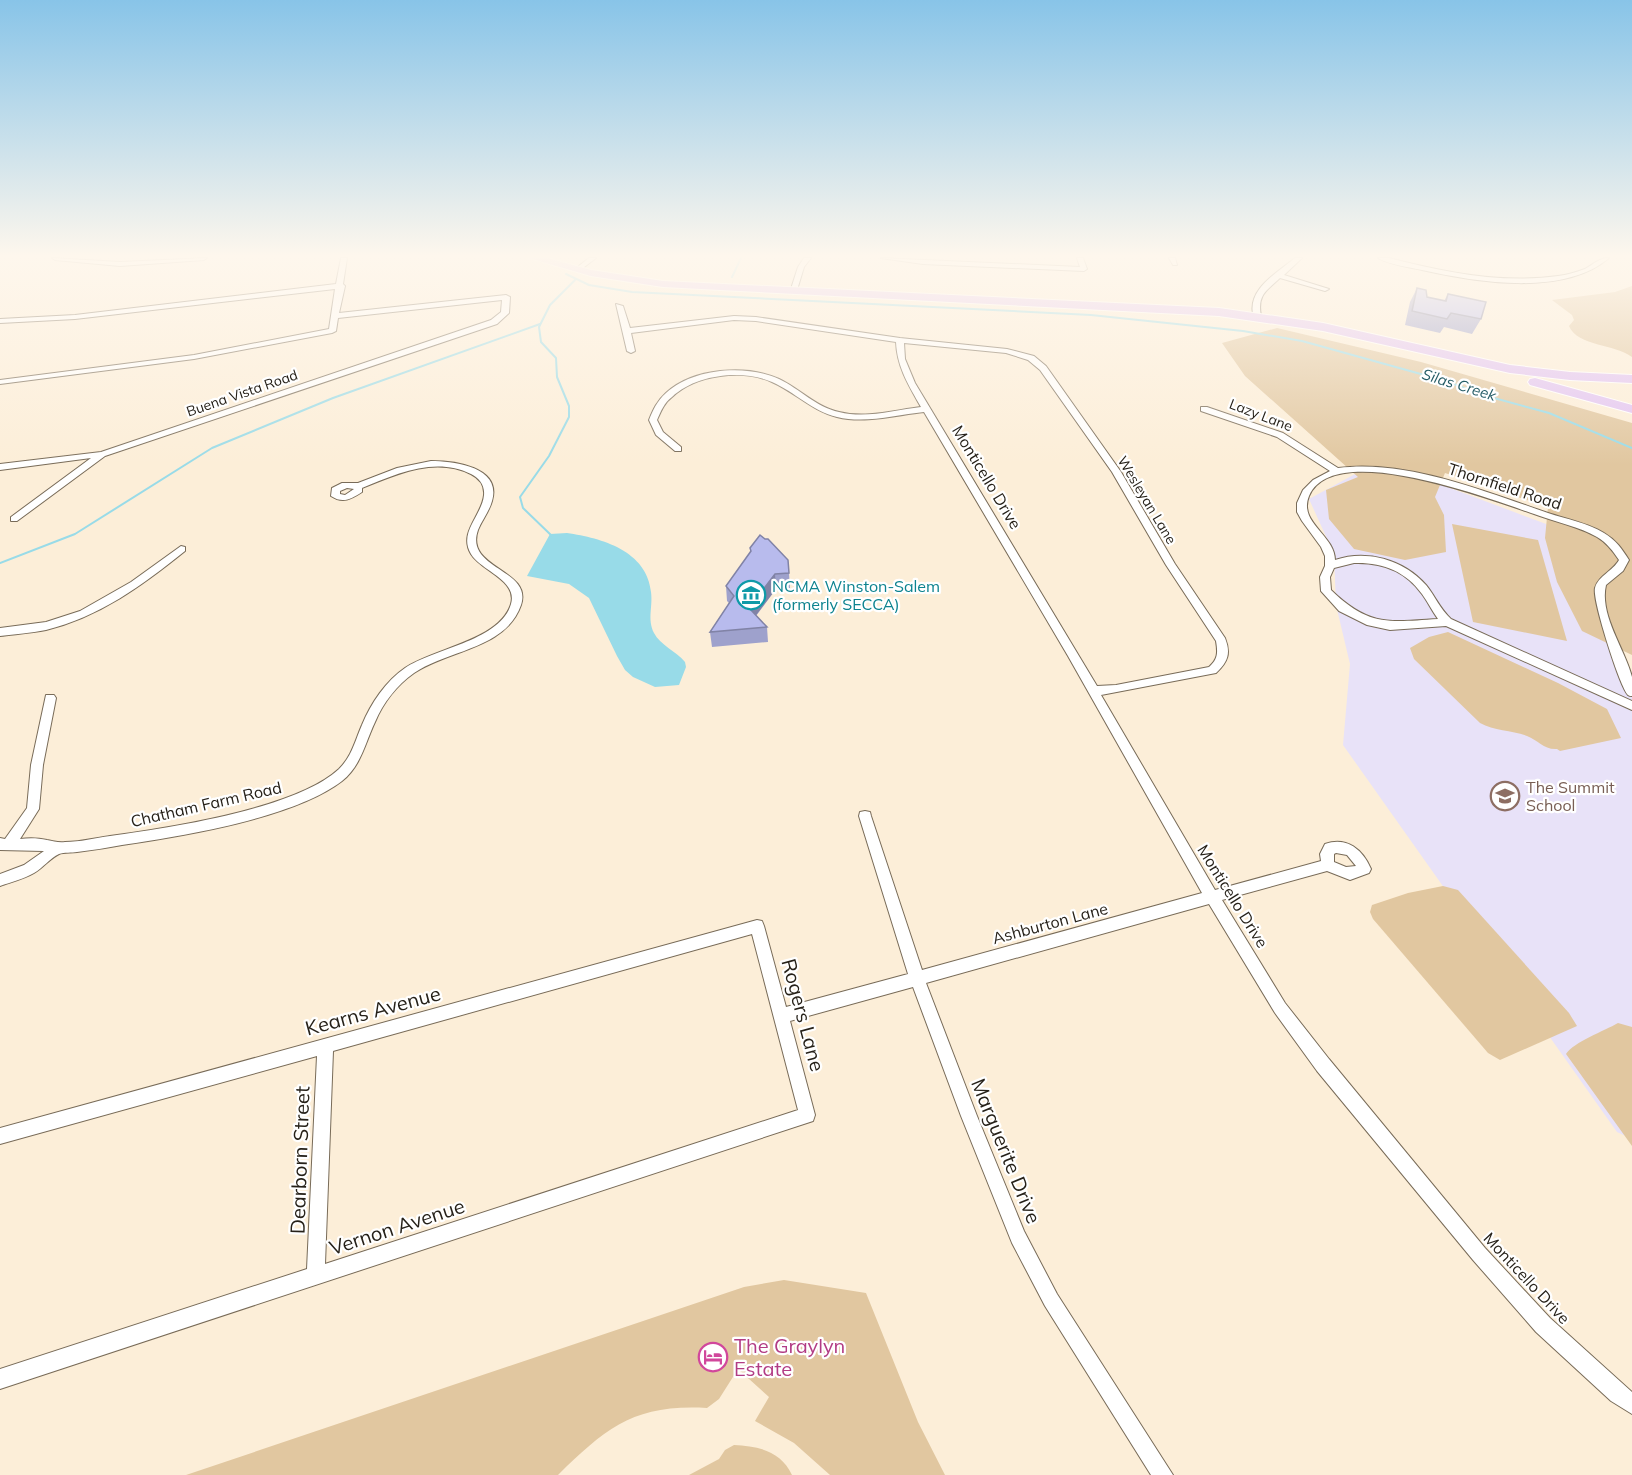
<svg xmlns="http://www.w3.org/2000/svg" width="1632" height="1475" font-family="Mulish,sans-serif">
  <rect width="100%" height="100%" fill="#fceed8"/>
  <!-- education -->
  <polygon fill="#e8e2f8" points="1357,473 1442,485 1589,540 1632,687 1632,1139 1617,1132 1343,745 1350,664 1336,605 1334,554 1309,499"/>
  <!-- green -->
  <g fill="#e1c7a0">
    <path d="M1632 286V357C1615 344 1577 346 1569 326L1574 320 1572 315 1552 300 1615 292Z"/>
    <polygon points="1277,328 1421,362 1632,423 1632,655 1582,631 1557,582 1545,538 1548,507 1445,473 1435,497 1444,515 1446,552 1405,560 1354,549 1329,519 1326,490 1358,477 1245,376 1222,343"/>
    <polygon points="1452,524 1538,540 1567,641 1473,622"/>
    <path d="M1448 632 1558 683 1607 709 1621 738 1560 751 1557 749C1544 750 1538 740 1527 736 1512 730 1494 731 1480 723L1414 659 1410 648 1429 637Z"/>
    <polygon points="1443,886 1458,890 1569,1013 1577,1026 1500,1060 1488,1053 1373,919 1370,912 1372,905 1408,893"/>
    <path d="M1618 1023 1632 1027V1146L1566 1054C1574 1042 1604 1031 1618 1023Z"/>
    <path d="M784 1280 866 1293 918 1422 945 1475H830L794 1443 755 1421 769 1397 738 1369 719 1399 707 1408C635 1404 607 1427 558 1475H186L744 1287Z"/>
    <path d="M734 1445C758 1446 781 1451 792 1475H689L719 1459 725 1450Z"/>
  </g>
  <!-- water -->
  <path fill="#98dbe8" d="M567 533C602 538 647 551 651 592 653 607 647 619 654 633 660 645 676 651 685 662L686 667 679 685 655 687 633 677 625 670 617 656 589 598 569 584 527 576 550 534Z"/>
  <g fill="none" stroke-linecap="round" stroke-linejoin="round">
    <!-- stream -->
    <g stroke="#98dbe8" stroke-width="2">
      <polyline points="566,274 589,285 632,292 1091,315 1243,331 1302,341 1446,381 1483,395 1549,413 1632,448"/>
      <polyline points="732,277 741,258"/>
      <polyline points="553,537 523,508 520,497 549,456 569,417 569,406 557,377 556,358 541,342 539,327 550,305 575,280"/>
      <polyline points="0,563 75,534 212,448 333,398 540,324"/>
    </g>
    <!-- street casing -->
    <g stroke="#786b58" stroke-width="2">
      <g id="street">
        <polygon points="52,258 120,262 207,258 204,260 120,266 55,260"/>
        <polygon points="341,258 347,258 343,284 345,286 339,313 506,295 510,297 509,313 497,324 105,456 17,521 11,521 11,517 91,458 0,470 0,464 101,452 491,320 501,312 502,300 338,318 336,331 332,333 194,359 0,384 0,380 194,355 329,329 335,289 75,319 0,323 0,319 75,315 336,284"/>
        <polygon points="589,258 596,258 579,271 575,271 575,269"/>
        <polygon points="804,258 811,258 804,267 797,290 790,292 798,267"/>
        <polygon points="881,258 1080,267 1077,258 1083,258 1087,269 1084,271 923,264"/>
        <polygon points="1169,258 1175,258 1177,265 1173,265"/>
        <path d="M1295 258H1302L1284 275 1329 289 1325 291 1280 278C1266 291 1257 295 1261 316L1254 318C1245 290 1277 273 1295 258Z"/>
        <path d="M1378 258H1389C1443 272 1502 284 1558 276 1566 275 1577 272 1585 269 1594 264 1599 258 1609 258 1563 297 1476 282 1422 270 1408 267 1390 265 1378 258Z"/>
        <path d="M616 304 623 306 630 328 734 316 756 317 900 338 1007 349 1034 356 1046 366 1121 472 1175 564 1225 638C1231 653 1228 662 1216 673L1101 695 1215 890 1321 861 1320 854 1325 844C1347 836 1363 850 1371 869L1369 873 1350 880 1327 871 1222 900 1285 1003 1329 1059 1485 1248 1550 1318 1632 1392V1414L1611 1401 1536 1332 1473 1260 1317 1071 1275 1013 1209 904 926 983 977 1116 1024 1231 1057 1294 1173 1475H1151L1045 1306 1012 1243 961 1116 913 987 790 1021 815 1115 813 1121 0 1389V1369L307 1269 317 1056 0 1144V1128L757 920 762 921 764 926 786 1007 908 974 859 816 860 812 865 811 870 812 871 816 922 970 1202 893 1068 656 924 412C896 415 865 424 837 417 812 411 795 392 772 382 743 369 696 374 672 397 664 403 661 411 657 420L663 432 681 447V451H675L656 435 649 420C653 410 657 401 666 393 693 368 746 364 779 379 800 389 816 407 839 412 866 419 895 410 921 407 909 386 897 367 896 342L756 321 734 320 631 333 635 351 631 353 627 351ZM904 343 1006 353 1028 360 1040 370 1112 472 1166 565 1216 641C1218 653 1218 659 1209 667L1116 685 1097 686 915 383 905 359ZM1336 853 1347 855 1356 866 1346 867 1334 862V854ZM752 934 798 1110 325 1264 333 1051Z"/>
        <path d="M1201 407H1207L1283 433 1338 468C1405 459 1484 491 1548 513 1566 519 1588 523 1604 533 1616 540 1622 549 1629 560L1623 571 1606 585C1599 615 1625 649 1632 677 1632 683 1632 690 1632 696 1631 696 1629 696 1628 695 1620 687 1592 600 1595 588 1598 576 1613 571 1619 560 1613 551 1607 543 1597 537 1580 527 1556 522 1537 515 1495 501 1334 438 1309 496 1298 523 1335 535 1335 560 1367 549 1404 560 1426 585 1435 596 1440 609 1451 619L1632 701V710L1446 626 1390 630 1367 625 1339 611 1321 591 1320 577 1325 566V556L1321 547 1302 521 1297 512V503L1303 490 1313 480 1330 471 1277 437 1201 411ZM1354 563C1381 562 1406 571 1422 594 1428 602 1432 611 1438 619 1389 622 1369 627 1331 590L1330 577 1334 568Z"/>
        <path d="M431 461C454 461 502 467 492 501 489 512 482 520 478 530 464 569 533 569 521 605 506 649 447 650 414 673 397 685 383 703 375 722 365 743 361 766 342 781 294 818 183 836 122 845 107 848 92 850 77 852 72 853 64 852 59 854 50 858 43 868 34 873 24 879 11 882 0 886V874L24 865 44 851 0 850V838L5 839 27 808 31 765 46 695H54L56 698 43 765 39 809 20 839C29 838 38 838 47 840 54 841 58 843 65 842 80 842 95 838 110 836 169 828 296 809 339 769 352 756 355 741 362 725 371 703 386 681 405 668 434 648 500 641 511 604 518 580 481 571 471 554 458 532 482 516 484 495 485 485 479 478 471 474 435 456 396 474 362 488V492C351 499 343 504 331 496L332 488 342 483H358L397 468ZM347 488 354 489 345 495 340 494V491Z"/>
        <path d="M181 546 185 547V551C143 585 99 617 46 630 31 633 15 634 0 636V628L46 622 80 611 131 582Z"/>
      </g>
    </g>
    <!-- primary casing -->
    <g stroke="#fff" stroke-width="2">
      <g id="primary">
        <polygon points="529,258 547,258 591,270 663,281 1219,308 1323,323 1510,365 1570,372 1632,375 1632,383 1570,380 1510,373 1323,331 1219,316 663,287 591,276"/>
        <polygon points="1535,378 1632,405 1632,413 1530,385 1528,382 1530,379"/>
      </g>
    </g>
    <!-- street -->
    <use href="#street" fill="#fff" fill-rule="evenodd"/>
    <!-- primary -->
    <use href="#primary" fill="#e2c4f3" fill-rule="evenodd"/>
  </g>
  <!-- wall -->
  <g fill="#9ea1cc">
    <polygon points="1417,288 1427,297 1444,301 1448,294 1481,319 1472,334 1444,327 1440,333 1405,325 1410,302"/>
    <polygon points="750,548 789,573 790,588 776,589 756,616 767,627 768,642 712,647 710,632 729,603 727,601 726,586 750,553"/>
  </g>
  <!-- shaded-wall -->
  <polygon fill="#8183a6" points="775,574 776,589 750,623 749,608"/>
  <!-- building -->
  <g fill="#b8bbed" stroke="#8183a6" stroke-width="1.5">
    <polygon points="1417,288 1426,290 1427,297 1446,301 1448,294 1486,302 1481,319 1451,313 1447,319 1412,311"/>
    <polygon points="760,535 765,539 768,539 788,560 789,573 775,574 749,608 767,627 710,632 734,596 726,586 751,551 750,548"/>
  </g>
  <!-- sky -->
  <linearGradient id="sky" x2="0" y2="1"><stop stop-color="#88c4e8"/><stop offset="0.55" stop-color="#fef7ed"/><stop offset="1" stop-color="#fef7ed" stop-opacity="0"/></linearGradient>
  <rect width="1632" height="465" fill="url(#sky)"/>
  <!-- icons -->
  <defs>
    <g id="museum-ring" transform="scale(1.5)"><circle r="9.5" fill="#fff" stroke="#0f9aa8" stroke-width="1.5"/><path d="M0-6L6-3V-2H-6V-3ZM-5-1h2V3h-2ZM-1-1h2V3h-2ZM3-1h2V3H3ZM-6 4H6V6H-6Z" fill="#0f9aa8"/></g>
    <g id="school-ring" transform="scale(1.5)"><circle r="9.5" fill="#fff" stroke="#8d6e63" stroke-width="1.5"/><path d="M0-5L7-2L0 1L-7-2ZM-4 1L0 2.5L4 1V4Q0 6-4 4Z" fill="#8d6e63"/></g>
    <g id="hotel-ring" transform="scale(1.5)"><circle r="9.5" fill="#fff" stroke="#d1479c" stroke-width="1.5"/><path d="M-6-4.5h1.5V1H6V5H4.5V3h-9V5H-6ZM-4 0a1.8 1.8 0 1 1 3.6 0ZM.5 0V-2.5h3Q6-2.5 6 0Z" fill="#d1479c"/></g>
  </defs>
  <g fill-rule="evenodd">
    <use href="#museum-ring" x="751" y="595"/>
    <use href="#school-ring" x="1505" y="796"/>
    <use href="#hotel-ring" x="713" y="1357"/>
  </g>
  <g text-anchor="middle" stroke-width="4.5" stroke-linejoin="round" paint-order="stroke">
    <!-- far-street labels -->
    <g font-size="14" fill="#262119" stroke="#fff">
      <text transform="translate(242 393) rotate(-19)" y="5">Buena Vista Road</text>
      <text transform="translate(1261 415) rotate(21)" y="5">Lazy Lane</text>
      <text transform="translate(1147 500) rotate(59)" y="5">Wesleyan Lane</text>
    </g>
    <!-- far-water labels -->
    <g font-size="15" font-style="italic" fill="#255c66" stroke="#fff">
      <text transform="translate(1459 385) rotate(17)" y="5">Silas Creek</text>
    </g>
    <!-- street labels -->
    <g font-size="16" fill="#262119" stroke="#fff">
      <text transform="translate(987 477) rotate(59)" y="6">Monticello Drive</text>
      <text transform="translate(1505 486) rotate(18)" y="6">Thornfield Road</text>
      <text transform="translate(206 804) rotate(-13)" y="6">Chatham Farm Road</text>
      <text transform="translate(1233 896) rotate(58)" y="6">Monticello Drive</text>
      <text transform="translate(1050 923) rotate(-15)" y="6">Ashburton Lane</text>
      <text transform="translate(1527 1278) rotate(47)" y="6">Monticello Drive</text>
    </g>
    <!-- culture labels -->
    <g font-size="16" fill="#0d838f" stroke="#fff" text-anchor="start">
      <text x="772" y="592">NCMA Winston-Salem<tspan x="772" dy="18">(formerly SECCA)</tspan></text>
    </g>
    <!-- education labels -->
    <g font-size="16" fill="#785e54" stroke="#fff" text-anchor="start">
      <text x="1526" y="793">The Summit<tspan x="1526" dy="18">School</tspan></text>
    </g>
    <!-- near-street labels -->
    <g font-size="20" fill="#262119" stroke="#fff">
      <text transform="translate(373 1011) rotate(-15)" y="7">Kearns Avenue</text>
      <text transform="translate(803 1015) rotate(75)" y="7">Rogers Lane</text>
      <text transform="translate(1006 1151) rotate(68)" y="7">Marguerite Drive</text>
      <text transform="translate(300 1160) rotate(-88)" y="7">Dearborn Street</text>
      <text transform="translate(397 1227) rotate(-18)" y="7">Vernon Avenue</text>
    </g>
    <!-- near-hotel labels -->
    <g font-size="20" fill="#b23c85" stroke="#fff" text-anchor="start">
      <text x="734" y="1353">The Graylyn<tspan x="734" dy="23">Estate</tspan></text>
    </g>
  </g>
</svg>
